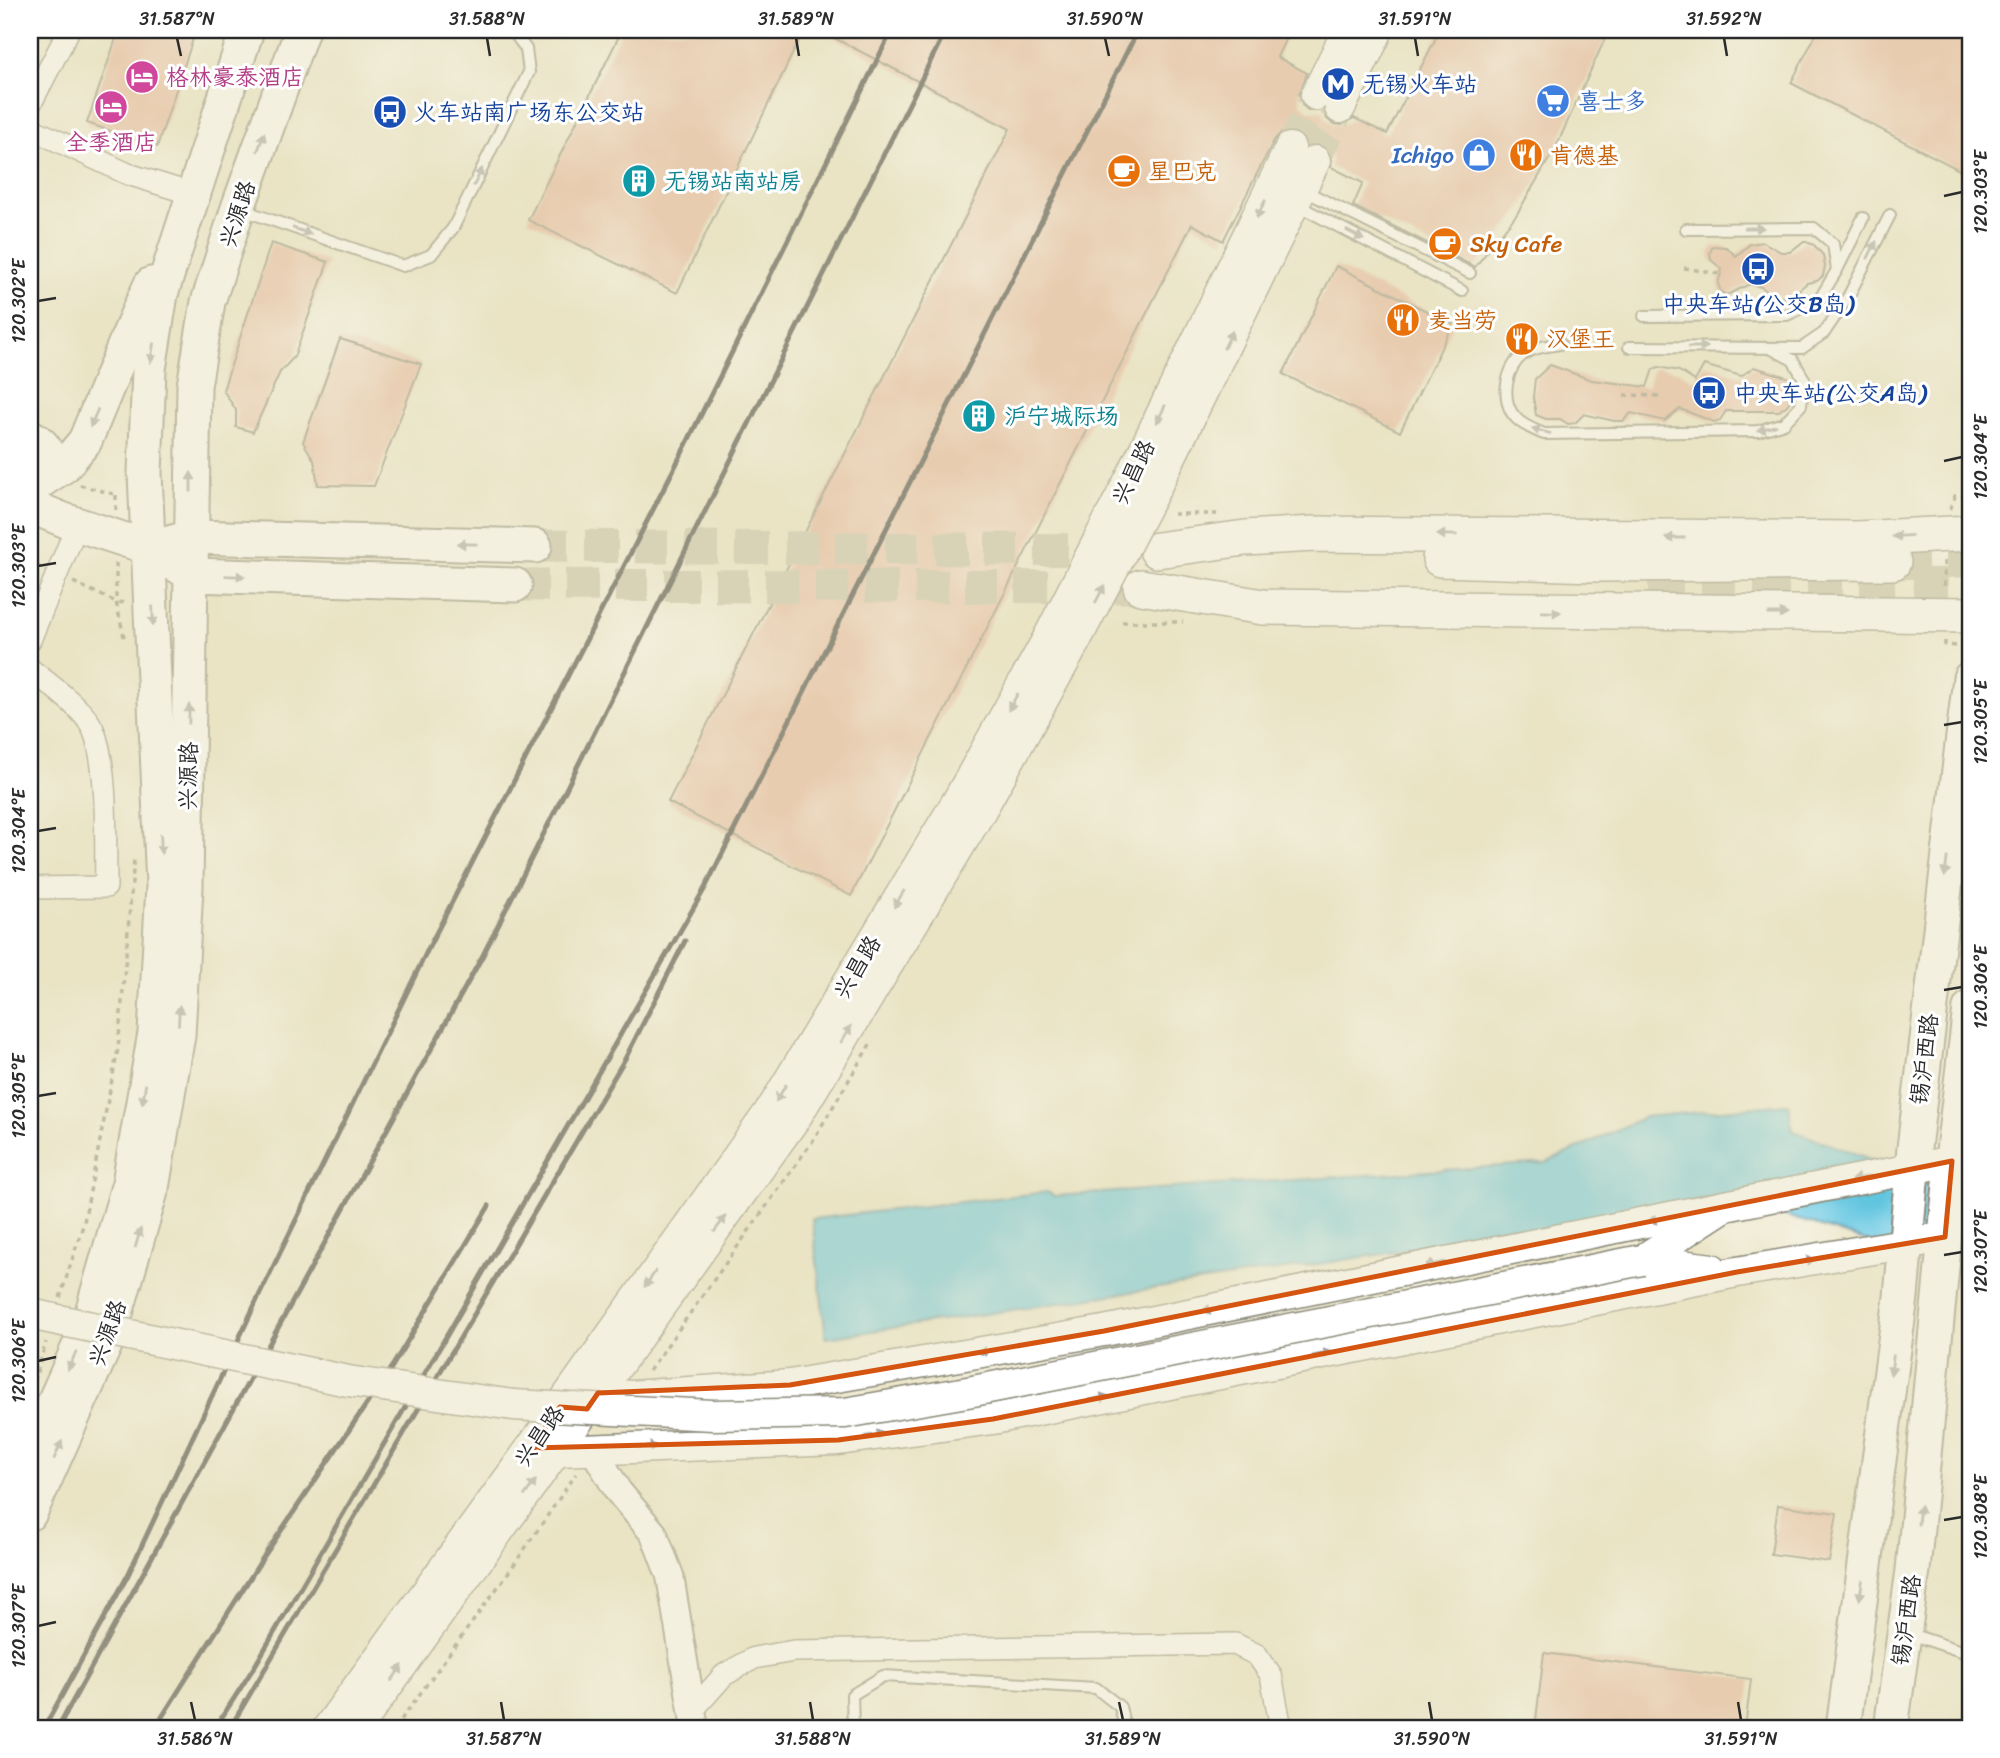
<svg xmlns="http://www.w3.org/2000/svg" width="2000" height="1758" font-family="Sriracha,'LXGW WenKai TC',sans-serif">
  <rect width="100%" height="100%" fill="#fff"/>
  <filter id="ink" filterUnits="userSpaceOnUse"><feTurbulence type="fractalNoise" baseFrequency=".0143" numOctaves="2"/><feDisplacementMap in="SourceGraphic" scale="14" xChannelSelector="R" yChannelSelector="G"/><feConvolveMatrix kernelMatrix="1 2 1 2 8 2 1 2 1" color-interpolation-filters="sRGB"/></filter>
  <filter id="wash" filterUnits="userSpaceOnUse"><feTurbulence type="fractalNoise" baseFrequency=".00686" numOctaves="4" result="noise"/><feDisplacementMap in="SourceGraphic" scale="28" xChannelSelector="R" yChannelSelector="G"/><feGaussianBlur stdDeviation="1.57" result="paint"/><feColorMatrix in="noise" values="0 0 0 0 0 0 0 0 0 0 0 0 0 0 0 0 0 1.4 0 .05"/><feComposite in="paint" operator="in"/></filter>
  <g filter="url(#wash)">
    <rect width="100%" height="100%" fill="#eae4c5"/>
    <!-- water -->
    <polygon fill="#61c5df" stroke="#467885" stroke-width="2" points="1788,1104 1793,1131 1970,1195 1970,1258 1865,1241 1725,1196 1581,1223 1423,1248 826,1338 812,1219 1048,1192 1054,1196 1546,1163 1644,1117"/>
    <g id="blocks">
      <!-- building -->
      <g fill="#e6af94">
        <polygon points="119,30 196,30 157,147 87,123"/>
        <polygon points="622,30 804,30 677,293 528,220"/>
        <polygon points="819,30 1290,30 1277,57 1307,73 1299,95 1302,105 1309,111 1323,111 1326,118 1333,124 1342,125 1354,118 1387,134 1440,30 1609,30 1556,147 1517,214 1475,267 1353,206 1363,183 1331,167 1332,159 1330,152 1323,146 1314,144 1307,146 1304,138 1298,133 1289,131 1281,133 1274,140 1223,241 1192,224 851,896 668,802 1010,129"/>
        <polygon points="1818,30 1970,30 1970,163 1965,173 1791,83"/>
        <polygon points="1804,241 1814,245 1823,255 1825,266 1823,276 1817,281 1807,283 1789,298 1775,296 1761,287 1750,284 1727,295 1721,292 1718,284 1722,269 1711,260 1710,253 1713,246 1726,247 1736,256 1750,244 1763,242 1781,252 1790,252"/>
        <polygon points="271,243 328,262 294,357 280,372 253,432 236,427 236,410 223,390"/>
        <polygon points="1336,266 1453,324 1400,432 1283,374"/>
        <polygon points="340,339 421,364 374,486 318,485 314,460 303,442"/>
        <polygon points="1550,365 1592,380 1647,387 1653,369 1659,367 1679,371 1695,381 1704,365 1741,376 1754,367 1790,378 1793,389 1792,398 1787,405 1779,411 1726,411 1720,420 1714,422 1680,409 1665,421 1631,413 1623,421 1614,421 1584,414 1575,423 1568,424 1560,419 1546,419 1536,415 1533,397 1535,379"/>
        <polygon points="1778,1505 1837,1513 1829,1562 1771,1554"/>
        <polygon points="1544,1653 1751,1679 1745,1728 1535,1728"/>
      </g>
    </g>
  </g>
  <g filter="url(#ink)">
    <use href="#blocks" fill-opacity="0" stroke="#8a8878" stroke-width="2"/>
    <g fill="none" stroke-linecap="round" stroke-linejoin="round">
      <!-- secondary-tunnel -->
      <g stroke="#c4bfa6" stroke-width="30" stroke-dasharray="30 15" stroke-linecap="butt">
        <polyline points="1290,148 1316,95"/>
        <polyline points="1315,161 1340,108"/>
      </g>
      <!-- primary-tunnel -->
      <g stroke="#c4bfa6" stroke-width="33" stroke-dasharray="33 17" stroke-linecap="butt">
        <polyline points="535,546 1123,550"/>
        <polyline points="515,585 1141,587"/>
      </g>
      <!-- trunk-tunnel -->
      <g stroke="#c4bfa6" stroke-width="35" stroke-dasharray="35 18" stroke-linecap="butt">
        <polyline points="1893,562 1970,560"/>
        <polyline points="1648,589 1970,585"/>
      </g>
      <!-- service casing -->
      <g stroke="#8a8878" stroke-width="14">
        <g id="service">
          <polyline points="1303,190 1470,273"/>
          <polyline points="1297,205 1462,291"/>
          <polyline points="240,209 403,266 431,255 453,228 529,72 526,49 512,30"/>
          <polyline points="1686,229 1814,228 1833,244 1837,270"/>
          <polyline points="1644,316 1787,315 1819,300 1837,270 1863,218"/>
          <path d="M1560 344C1547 346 1535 347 1524 354 1505 367 1500 402 1516 418 1523 426 1535 430 1544 434L1758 431 1784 423 1801 405 1804 379 1793 360 1770 348"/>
          <polyline points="1629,347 1802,348 1824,333 1848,297 1890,215"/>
          <polyline points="1907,1633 1970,1654"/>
          <polyline points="853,1728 852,1695 883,1676 1096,1688 1120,1707 1125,1728"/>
        </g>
      </g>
      <!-- minor casing -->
      <g stroke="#8a8878" stroke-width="24">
        <g id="minor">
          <polyline points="30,105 69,30"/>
          <polyline points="30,128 128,174 192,194"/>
          <polyline points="30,640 77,525"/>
          <path d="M30 669C48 683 84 709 93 729 109 767 105 844 106 887L30 888"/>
          <polyline points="692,1711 724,1675 754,1658 794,1651 1235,1644 1257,1655 1271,1675 1281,1728"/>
        </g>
      </g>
      <!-- tertiary casing -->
      <g stroke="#8a8878" stroke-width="30">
        <polyline id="tertiary" points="593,1449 618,1491 654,1534 670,1576 695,1728"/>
      </g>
      <!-- secondary casing -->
      <g stroke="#8a8878" stroke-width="33">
        <g id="secondary">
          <polyline points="1316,95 1348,30"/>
          <polyline points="1340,108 1378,30"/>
          <polyline points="1131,477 1290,148"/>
          <polyline points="1155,489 1315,161"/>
          <polyline points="1712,1269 1642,1260 1725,1206 1952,1161"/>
          <polyline points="584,1393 631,1396 790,1385 1104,1331 1725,1206"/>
          <polyline points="531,1448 557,1451 838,1440 993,1419 1737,1272 1945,1237"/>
          <polyline points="328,1728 531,1448 775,1104 958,800 1046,642"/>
          <polyline points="357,1728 796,1117 980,812 1068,655"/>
        </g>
      </g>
      <!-- primary casing -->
      <g stroke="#8a8878" stroke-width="37">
        <g id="primary">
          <path d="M30 436C51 448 52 459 42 480"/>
          <polyline points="30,483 42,480 64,466 85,441 139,310 151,284"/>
          <polyline points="30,506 64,520 150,548 192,575 515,585"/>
          <polyline points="169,543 192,537 535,546"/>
          <polyline points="30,1456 88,1326 129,1183 155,1033 163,886 145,473 149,369 161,294 247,30"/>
          <polyline points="30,1513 110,1334 152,1188 178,1035 186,887 194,386 208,302 238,208 302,30"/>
          <polyline points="1843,1728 1901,1297 1914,1148 1970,678"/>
          <polyline points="1891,1728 1913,1570 1954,1142 1970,1008"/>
        </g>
      </g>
      <!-- trunk casing -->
      <g stroke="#8a8878" stroke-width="38">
        <g id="trunk">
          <polyline points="1157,550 1245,538 1314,534 1857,539 1970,533"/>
          <polyline points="1440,559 1595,564 1893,562"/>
          <polyline points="1141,587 1263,607 1970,615"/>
        </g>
      </g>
      <!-- path -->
      <g stroke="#8a8878" stroke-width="3.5" stroke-dasharray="5 5" stroke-linecap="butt">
        <polyline points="1431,30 1436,32"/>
        <polyline points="30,204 36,208"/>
        <polyline points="1684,268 1720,274"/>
        <polyline points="1624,395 1660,396"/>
        <polyline points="80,485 117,495"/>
        <polyline points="1950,509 1955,496 1970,495"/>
        <polyline points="116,510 116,494"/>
        <polyline points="1173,514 1217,514"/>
        <polyline points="30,561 40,567"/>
        <polyline points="1944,561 1944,588"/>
        <polyline points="116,563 116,602 125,641"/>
        <polyline points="73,582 116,602 127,603"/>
        <polyline points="1122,622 1183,622"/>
        <polyline points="1945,641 1945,645 1970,647"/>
        <polyline points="60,1298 84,1222 118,1049 134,859"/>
        <polyline points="649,1371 812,1142 872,1041"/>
        <polyline points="34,1382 46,1342"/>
        <polyline points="395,1728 511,1569 576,1474"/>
      </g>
      <!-- service -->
      <use href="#service" stroke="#fff" stroke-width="10"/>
      <!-- minor -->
      <use href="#minor" stroke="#fff" stroke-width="21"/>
      <!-- tertiary -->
      <use href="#tertiary" stroke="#fff" stroke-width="26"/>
      <!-- secondary -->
      <use href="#secondary" stroke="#fff" stroke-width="30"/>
      <!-- primary -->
      <use href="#primary" stroke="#fff" stroke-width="33"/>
      <!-- trunk -->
      <use href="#trunk" stroke="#fff" stroke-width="35"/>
      <!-- rail -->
      <g stroke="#2b2b2b" stroke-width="5">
        <polyline points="44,1728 128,1575 257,1300 430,945 682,453 892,30"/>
        <polyline points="58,1728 483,955 946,30"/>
        <polyline points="155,1728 264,1556 393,1365 489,1206"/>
        <polyline points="215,1728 256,1664 417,1387 705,888 1138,30"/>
        <polyline points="230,1728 626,1057 685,941"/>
      </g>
      <!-- secondary-bridge casing -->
      <g stroke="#8a8878" stroke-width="33" stroke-linecap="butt">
        <g id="secondary-bridge">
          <polyline points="1046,642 1131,477"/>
          <polyline points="1068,655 1155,489"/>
          <polyline points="30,1314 348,1381 513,1405 713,1415 845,1413 973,1391 1642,1260"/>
        </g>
      </g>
      <!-- secondary-bridge -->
      <use href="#secondary-bridge" stroke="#fff" stroke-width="30"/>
    </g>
    <!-- one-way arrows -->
    <defs><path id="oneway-solid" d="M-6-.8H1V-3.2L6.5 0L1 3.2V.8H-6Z" transform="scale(1.75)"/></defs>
    <g fill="#a0a0a0">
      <use href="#oneway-solid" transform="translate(261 142) rotate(-70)"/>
      <use href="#oneway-solid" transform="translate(478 177) rotate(-64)"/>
      <use href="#oneway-solid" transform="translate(1261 209) rotate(116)"/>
      <use href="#oneway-solid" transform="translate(1754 228)"/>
      <use href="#oneway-solid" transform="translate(302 231) rotate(19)"/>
      <use href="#oneway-solid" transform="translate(1355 235) rotate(28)"/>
      <use href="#oneway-solid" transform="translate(1872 250) rotate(-63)"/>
      <use href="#oneway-solid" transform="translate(1228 340) rotate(-64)"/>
      <use href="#oneway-solid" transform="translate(1698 347)"/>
      <use href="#oneway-solid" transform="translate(152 353) rotate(99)"/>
      <use href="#oneway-solid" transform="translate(1161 414) rotate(116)"/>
      <use href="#oneway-solid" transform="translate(94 418) rotate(113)"/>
      <use href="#oneway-solid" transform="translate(1767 428) rotate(165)"/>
      <use href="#oneway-solid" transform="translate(1541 431) rotate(-165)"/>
      <use href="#oneway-solid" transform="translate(191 482) rotate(-90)"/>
      <use href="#oneway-solid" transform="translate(1447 535) rotate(-179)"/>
      <use href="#oneway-solid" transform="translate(1902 536) rotate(177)"/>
      <use href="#oneway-solid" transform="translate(1675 538) rotate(-180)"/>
      <use href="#oneway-solid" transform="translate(467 544) rotate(-179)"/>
      <use href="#oneway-solid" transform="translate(235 576) rotate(2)"/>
      <use href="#oneway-solid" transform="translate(1100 594) rotate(-62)"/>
      <use href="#oneway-solid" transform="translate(1551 612) rotate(1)"/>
      <use href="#oneway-solid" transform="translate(1778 614)"/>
      <use href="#oneway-solid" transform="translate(153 616) rotate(88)"/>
      <use href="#oneway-solid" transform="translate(1013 702) rotate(119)"/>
      <use href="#oneway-solid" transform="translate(189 714) rotate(-89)"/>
      <use href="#oneway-solid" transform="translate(161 844) rotate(88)"/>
      <use href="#oneway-solid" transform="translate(1946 867) rotate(97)"/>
      <use href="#oneway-solid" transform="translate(899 899) rotate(121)"/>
      <use href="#oneway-solid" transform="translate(179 1015) rotate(-87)"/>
      <use href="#oneway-solid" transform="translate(846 1034) rotate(-59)"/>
      <use href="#oneway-solid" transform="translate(781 1093) rotate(121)"/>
      <use href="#oneway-solid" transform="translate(144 1094) rotate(100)"/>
      <use href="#oneway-solid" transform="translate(1861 1178) rotate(169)"/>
      <use href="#oneway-solid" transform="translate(1658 1219) rotate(169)"/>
      <use href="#oneway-solid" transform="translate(720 1224) rotate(-54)"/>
      <use href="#oneway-solid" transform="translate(138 1238) rotate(-74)"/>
      <use href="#oneway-solid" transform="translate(1805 1261) rotate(-10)"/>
      <use href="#oneway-solid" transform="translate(1435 1264) rotate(169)"/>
      <use href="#oneway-solid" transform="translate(650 1279) rotate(125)"/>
      <use href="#oneway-solid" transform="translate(1212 1309) rotate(168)"/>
      <use href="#oneway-solid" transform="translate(988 1351) rotate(170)"/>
      <use href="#oneway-solid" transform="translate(1322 1354) rotate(-11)"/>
      <use href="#oneway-solid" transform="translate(72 1361) rotate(114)"/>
      <use href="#oneway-solid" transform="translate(1892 1365) rotate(98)"/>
      <use href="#oneway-solid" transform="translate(1099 1398) rotate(-11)"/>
      <use href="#oneway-solid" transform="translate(875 1435) rotate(-7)"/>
      <use href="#oneway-solid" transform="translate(648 1447) rotate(-2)"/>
      <use href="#oneway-solid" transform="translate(58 1450) rotate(-66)"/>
      <use href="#oneway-solid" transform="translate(530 1488) rotate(-54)"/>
      <use href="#oneway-solid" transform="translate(1919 1515) rotate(-84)"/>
      <use href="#oneway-solid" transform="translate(1861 1590) rotate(98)"/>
      <use href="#oneway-solid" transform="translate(397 1673) rotate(-54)"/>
    </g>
  </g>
  <!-- marked area -->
  <path d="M0 0H2000V1758H0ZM1952 1161 1945 1237 1737 1272 993 1419 838 1440 531 1448 560 1407 587 1409 598 1393 790 1385 1104 1331Z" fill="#eae4c5" fill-opacity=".55" fill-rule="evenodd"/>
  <path fill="none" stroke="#d5540f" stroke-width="5" stroke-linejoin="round" d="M1952 1161 1945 1237 1737 1272 993 1419 838 1440 531 1448 560 1407 587 1409 598 1393 790 1385 1104 1331Z"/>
  <!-- ticks -->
  <path fill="none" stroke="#2b2b2b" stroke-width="2.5" d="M177 38 181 56M487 38 490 56M796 38 799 56M1105 38 1109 56M1415 38 1418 56M1724 38 1727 56M1944 196 1962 192M38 301 56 298M1944 461 1962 457M38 566 56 563M1944 725 1962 722M38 831 56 828M1944 990 1962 987M38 1096 56 1093M1944 1255 1962 1252M38 1361 56 1357M1944 1520 1962 1517M38 1626 56 1622M191 1702 195 1720M501 1702 504 1720M810 1702 813 1720M1119 1702 1123 1720M1429 1702 1432 1720M1738 1702 1741 1720"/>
  <!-- icons -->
  <defs>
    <g id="hotel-disc" transform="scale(1.75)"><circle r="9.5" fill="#d1479c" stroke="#fff"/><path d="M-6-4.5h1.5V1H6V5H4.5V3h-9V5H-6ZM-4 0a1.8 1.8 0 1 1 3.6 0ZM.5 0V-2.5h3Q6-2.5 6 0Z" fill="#fff"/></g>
    <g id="metro-disc" transform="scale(1.75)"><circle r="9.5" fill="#1a4fb4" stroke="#fff"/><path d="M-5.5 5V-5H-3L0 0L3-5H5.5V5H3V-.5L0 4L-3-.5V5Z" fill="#fff"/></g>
    <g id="supermarket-disc" transform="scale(1.75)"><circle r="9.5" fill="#3f7fe0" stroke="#fff"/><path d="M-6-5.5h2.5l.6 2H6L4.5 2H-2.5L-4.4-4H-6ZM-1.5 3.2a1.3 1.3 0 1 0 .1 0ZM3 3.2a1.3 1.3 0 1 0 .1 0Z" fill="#fff"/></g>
    <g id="bus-disc" transform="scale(1.75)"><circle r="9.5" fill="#1a4fb4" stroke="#fff"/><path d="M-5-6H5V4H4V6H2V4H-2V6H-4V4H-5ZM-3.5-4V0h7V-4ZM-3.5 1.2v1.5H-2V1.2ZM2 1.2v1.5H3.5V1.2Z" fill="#fff"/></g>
    <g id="shop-disc" transform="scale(1.75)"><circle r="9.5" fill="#3f7fe0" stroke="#fff"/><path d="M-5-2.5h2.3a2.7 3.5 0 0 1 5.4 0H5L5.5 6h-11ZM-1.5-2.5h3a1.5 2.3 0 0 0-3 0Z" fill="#fff"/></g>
    <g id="restaurant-disc" transform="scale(1.75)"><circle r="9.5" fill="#e8710a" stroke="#fff"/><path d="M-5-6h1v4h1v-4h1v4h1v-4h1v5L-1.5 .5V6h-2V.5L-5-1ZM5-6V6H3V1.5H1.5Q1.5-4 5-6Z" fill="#fff"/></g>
    <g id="cafe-disc" transform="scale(1.75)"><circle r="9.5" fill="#e8710a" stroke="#fff"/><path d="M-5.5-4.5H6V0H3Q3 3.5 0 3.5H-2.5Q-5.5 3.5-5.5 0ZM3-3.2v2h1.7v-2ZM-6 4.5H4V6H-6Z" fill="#fff"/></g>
    <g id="building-disc" transform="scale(1.75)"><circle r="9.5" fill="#0f9aa8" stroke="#fff"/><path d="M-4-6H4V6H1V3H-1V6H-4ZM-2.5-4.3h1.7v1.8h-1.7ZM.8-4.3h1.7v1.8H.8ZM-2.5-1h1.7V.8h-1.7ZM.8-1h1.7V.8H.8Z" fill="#fff"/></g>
  </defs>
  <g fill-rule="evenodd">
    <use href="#hotel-disc" x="142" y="77"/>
    <use href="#metro-disc" x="1338" y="84"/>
    <use href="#supermarket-disc" x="1553" y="101"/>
    <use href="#hotel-disc" x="111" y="107"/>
    <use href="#bus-disc" x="390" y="112"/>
    <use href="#shop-disc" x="1479" y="155"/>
    <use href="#restaurant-disc" x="1526" y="155"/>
    <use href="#cafe-disc" x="1124" y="171"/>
    <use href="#building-disc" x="639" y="181"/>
    <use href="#cafe-disc" x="1445" y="244"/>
    <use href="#bus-disc" x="1758" y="269"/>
    <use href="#restaurant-disc" x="1403" y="320"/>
    <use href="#restaurant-disc" x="1522" y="339"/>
    <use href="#bus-disc" x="1709" y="393"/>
    <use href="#building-disc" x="979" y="416"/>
  </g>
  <g text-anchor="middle" stroke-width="6" stroke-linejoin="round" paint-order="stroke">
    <!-- hotel labels -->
    <g font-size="23" fill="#b23c85" stroke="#fff" text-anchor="start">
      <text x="166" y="85">格林豪泰酒店</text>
      <text x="111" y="150" text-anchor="middle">全季酒店</text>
    </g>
    <!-- transit labels -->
    <g font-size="23" fill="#164399" stroke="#fff" text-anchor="start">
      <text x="1362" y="92">无锡火车站</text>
      <text x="414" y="120">火车站南广场东公交站</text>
      <text x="1758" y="312" text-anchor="middle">中央车站(公交B岛)</text>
      <text x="1734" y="401">中央车站(公交A岛)</text>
    </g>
    <!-- shop labels -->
    <g font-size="23" fill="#366cbe" stroke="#fff" text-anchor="start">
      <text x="1578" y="109">喜士多</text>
      <text x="1454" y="163" text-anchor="end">Ichigo</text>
    </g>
    <!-- food labels -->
    <g font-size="23" fill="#c56008" stroke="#fff" text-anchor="start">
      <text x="1550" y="163">肯德基</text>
      <text x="1148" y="179">星巴克</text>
      <text x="1470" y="252">Sky Cafe</text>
      <text x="1428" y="328">麦当劳</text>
      <text x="1546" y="347">汉堡王</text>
    </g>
    <!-- culture labels -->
    <g font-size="23" fill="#0d838f" stroke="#fff" text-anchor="start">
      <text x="664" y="189">无锡站南站房</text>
      <text x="1004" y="424">沪宁城际场</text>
    </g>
    <!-- street labels -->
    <g font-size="23" fill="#2b2b2b" stroke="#fff">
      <text transform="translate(237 214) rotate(-72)" y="8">兴源路</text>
      <text transform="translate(1133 472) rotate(-64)" y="8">兴昌路</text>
      <text transform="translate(188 776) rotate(-89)" y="8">兴源路</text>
      <text transform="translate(857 967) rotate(-59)" y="8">兴昌路</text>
      <text transform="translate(1924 1059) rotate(-83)" y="8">锡沪西路</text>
      <text transform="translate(107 1333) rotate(-70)" y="8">兴源路</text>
      <text transform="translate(539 1436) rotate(-55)" y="8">兴昌路</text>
      <text transform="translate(1906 1620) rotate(-82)" y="8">锡沪西路</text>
    </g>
  </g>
  <!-- margin -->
  <rect width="2000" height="1758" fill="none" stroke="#fff" stroke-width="77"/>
  <rect x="38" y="38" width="1924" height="1682" fill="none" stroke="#2b2b2b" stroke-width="2.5"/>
  <g font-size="18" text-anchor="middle" fill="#2b2b2b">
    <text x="177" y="25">31.587°N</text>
    <text x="487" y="25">31.588°N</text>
    <text x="796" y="25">31.589°N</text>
    <text x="1105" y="25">31.590°N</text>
    <text x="1415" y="25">31.591°N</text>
    <text x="1724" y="25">31.592°N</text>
    <text transform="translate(1981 192) rotate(-90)" y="6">120.303°E</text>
    <text transform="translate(19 301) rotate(-90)" y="6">120.302°E</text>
    <text transform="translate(1981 457) rotate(-90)" y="6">120.304°E</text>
    <text transform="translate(19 566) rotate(-90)" y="6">120.303°E</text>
    <text transform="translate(1981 722) rotate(-90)" y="6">120.305°E</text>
    <text transform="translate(19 831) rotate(-90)" y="6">120.304°E</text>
    <text transform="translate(1981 987) rotate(-90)" y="6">120.306°E</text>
    <text transform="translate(19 1096) rotate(-90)" y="6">120.305°E</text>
    <text transform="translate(1981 1252) rotate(-90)" y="6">120.307°E</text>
    <text transform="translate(19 1361) rotate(-90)" y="6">120.306°E</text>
    <text transform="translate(1981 1517) rotate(-90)" y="6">120.308°E</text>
    <text transform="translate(19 1626) rotate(-90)" y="6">120.307°E</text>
    <text x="195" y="1745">31.586°N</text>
    <text x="504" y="1745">31.587°N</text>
    <text x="813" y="1745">31.588°N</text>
    <text x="1123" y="1745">31.589°N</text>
    <text x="1432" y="1745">31.590°N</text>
    <text x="1741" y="1745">31.591°N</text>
  </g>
</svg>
